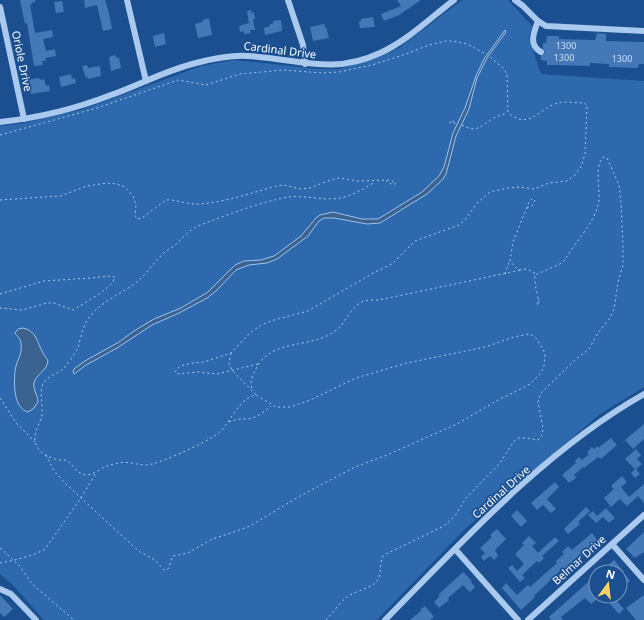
<svg xmlns="http://www.w3.org/2000/svg" width="644" height="620" font-family="'Noto Sans',sans-serif">
  <rect width="100%" height="100%" fill="#1b4f8f"/>
  <!-- green -->
  <polygon fill="#2e69ad" points="462,0 508,0 532,26 529,37 541,74 644,81 644,387 600,414 465,529 377,620 44,620 12,584 0,574 0,126 19,124 84,109 201,66 234,60 319,69 339,69 371,60 399,48"/>
  <!-- water -->
  <g fill="#3c6290" stroke="#9cc4f0">
    <polygon points="505,30 506,32 487,58 477,78 469,109 456,136 446,174 443,179 427,194 380,223 367,224 334,218 324,218 319,221 308,236 277,259 267,263 249,265 236,270 216,291 207,298 179,313 152,325 117,348 86,365 74,374 73,372 74,369 85,361 119,342 134,331 154,319 181,308 208,292 235,265 244,261 261,260 274,256 301,236 316,218 320,215 333,212 362,219 378,219 422,192 439,176 444,167 453,133 465,108 476,76 484,59"/>
    <path d="M23 328C37 331 37 343 43 353 44 356 47 358 48 361 47 371 36 374 34 383 33 390 38 396 38 402L33 409 28 412C13 408 14 383 15 371 16 361 23 354 21 344 21 339 17 336 15 333L18 329Z"/>
  </g>
  <!-- building -->
  <g fill="#4478b7">
    <polygon points="20,0 35,0 35,2 31,3 32,5 30,5 35,33 52,30 53,37 43,39 46,51 55,49 56,56 45,58 46,61 42,61 43,65 34,66 28,29 27,23 25,24"/>
    <polygon points="84,0 105,0 109,13 112,29 103,31 97,5 85,8"/>
    <polygon points="397,0 421,0 399,15 384,21 381,14 401,6"/>
    <polygon points="62,1 64,12 56,13 54,2"/>
    <polygon points="251,10 252,13 254,12 255,19 253,19 255,30 250,30 251,33 244,34 244,31 240,32 239,26 249,23 247,11"/>
    <polygon points="373,17 375,27 360,28 359,22 361,21 361,19"/>
    <polygon points="209,18 212,35 198,38 195,24 202,22 203,20"/>
    <polygon points="281,20 282,31 265,35 264,28 270,26 270,24 273,24 273,21"/>
    <polygon points="324,24 325,28 326,27 329,38 313,41 310,27"/>
    <polygon points="164,33 166,44 155,47 153,36"/>
    <polygon points="597,33 606,34 606,41 644,42 644,64 639,64 638,68 609,67 609,64 590,63 590,66 554,65 547,65 547,61 541,60 541,56 545,53 543,48 543,43 546,43 547,36 559,36 559,39 595,40"/>
    <polygon points="116,55 116,58 119,57 121,68 111,71 109,57"/>
    <polygon points="87,65 88,68 100,66 101,76 88,79 88,77 86,78 82,66"/>
    <polygon points="71,74 72,79 75,78 76,83 61,87 59,77"/>
    <polygon points="39,78 40,80 44,79 46,86 49,85 50,91 31,94 28,80"/>
    <polygon points="644,424 644,439 633,449 625,440"/>
    <polygon points="611,438 617,445 601,459 598,457 584,468 583,467 574,475 576,478 569,483 562,475 576,463 575,461 579,457 582,460 589,454 587,452 592,447 594,449 597,446 598,448"/>
    <polygon points="636,449 641,455 637,459 642,464 636,469 640,474 635,478 631,473 635,469 625,459"/>
    <polygon points="622,476 627,482 621,487 629,497 644,484 644,503 638,496 627,506 620,499 611,507 604,498 614,489 611,486"/>
    <polygon points="555,482 559,487 547,499 556,509 551,513 543,505 537,510 531,503"/>
    <polygon points="586,507 590,511 578,522 580,524 568,534 564,529"/>
    <polygon points="606,508 615,518 609,523 603,517 596,523 588,515 593,511 597,516"/>
    <polygon points="517,510 527,521 521,527 511,516"/>
    <polygon points="497,529 506,539 495,550 498,556 494,560 490,556 484,561 481,557 485,553 480,548 492,537 490,535"/>
    <polygon points="644,532 644,552 635,558 626,549"/>
    <polygon points="592,533 599,542 584,553 586,554 576,563 574,561 565,569 561,570 534,596 535,597 521,610 502,588 506,583 517,595 528,585 530,587 557,563 556,561 564,554 562,552 568,546 572,550"/>
    <polygon points="529,536 536,543 532,546 538,553 555,537 559,541 542,556 544,558 539,563 537,561 522,575 525,578 520,582 508,568 512,565 517,571 524,564 515,554 524,545 522,543"/>
    <polygon points="614,560 624,572 623,572 630,581 623,586 627,590 620,597 620,572 600,572"/>
    <polygon points="463,572 472,581 471,582 475,587 470,592 463,585 448,598 449,600 439,608 434,602 439,597 439,594"/>
    <polygon points="596,575 596,596 598,598 591,604 585,598 561,617 563,620 551,620 549,617"/>
    <polygon points="0,595 13,609 4,617 0,613"/>
    <polygon points="644,595 644,620 636,620 626,608"/>
    <polygon points="615,599 624,609 619,614 610,604"/>
    <polygon points="425,606 434,617 430,620 410,620 421,611 420,610"/>
  </g>
  <g fill="none" stroke-linecap="round" stroke-linejoin="round">
    <!-- path -->
    <g stroke="#a9c9ee" stroke-width="1" stroke-dasharray="2 3" stroke-linecap="butt">
      <polygon points="452,121 456,123 450,123 450,122"/>
      <path d="M462 125C476 133 480 127 492 119 497 116 502 115 507 113"/>
      <polyline points="0,135 97,108 178,80 206,85 240,74 283,70 322,73 339,72 372,65 406,54 429,45 446,41 452,41 467,44 486,54"/>
      <path d="M0 200 60 196 87 186 107 183 117 184 125 187 133 196 136 205 135 215 137 219 142 218 166 200C176 199 187 205 199 204 226 202 251 193 277 186L284 185 301 189 310 188 325 182 338 178 358 181 390 180 396 183 393 185 386 181"/>
      <polyline points="527,208 533,205 535,200 532,199 529,202 513,242 510,261 518,270 527,269 536,274"/>
      <polyline points="505,274 509,262"/>
      <path d="M0 294 44 281 91 278 109 276 115 277C112 289 84 303 73 310L54 303H47L22 310 0 308"/>
      <path d="M231 353 229 363 232 370 256 395C237 399 231 424 216 435 206 442 158 465 146 465 137 465 128 461 119 463 114 464 109 465 104 467 98 471 90 477 82 474 76 472 72 463 66 460 53 461 34 453 35 437 35 429 41 423 42 414 43 405 39 393 43 384 47 376 55 375 62 370 66 367 75 353 78 348 79 345 79 343 80 340 82 331 85 322 91 315 104 300 123 293 138 281 148 272 155 261 165 252 169 249 174 247 177 243 184 237 189 230 198 226 227 215 257 203 288 197 305 195 323 201 340 198 352 196 365 188 375 182"/>
      <path d="M258 364 217 374 198 372 177 374 175 372 180 366 193 363 204 362 231 353 250 333 261 325 274 320 308 311 375 272 392 264 415 241 459 225 465 220 478 202 490 192 508 188 520 187 534 189 549 183 567 181 575 175 581 167 585 154 587 105 584 103C576 103 566 101 558 103 540 107 528 132 508 112L507 74 503 68 489 56"/>
      <path d="M252 388C250 382 252 376 255 371 268 340 303 348 329 335 332 333 336 331 339 328 346 320 353 305 364 301 368 300 374 300 379 300L521 270"/>
      <polyline points="0,398 17,424 35,442"/>
      <path d="M229 422C236 419 241 419 248 419 257 418 265 411 271 406"/>
      <polyline points="46,455 54,471 66,484 134,547 140,552 155,560 164,570 168,569 173,556 188,553 212,539 234,532 250,526 300,496 355,467 387,455 457,424 500,399 523,388 530,384 541,373 544,366 545,353 537,339 533,336 529,334 514,337 485,347 407,363 356,378 308,401 290,407 276,407 256,395"/>
      <polyline points="0,548 19,565 32,584 74,620"/>
      <path d="M0 563C15 560 31 557 45 549L81 498 96 473"/>
      <path d="M326 620C332 614 340 602 347 597 356 590 369 590 377 581 383 573 378 563 384 555L444 526 455 516 466 498 500 463 514 441 518 438H525L538 440 542 435 543 428 538 402 541 393 575 360 589 349 598 333 610 318 614 309 618 282 623 265V246L621 202 619 185 607 158 603 157C593 170 602 191 598 205 594 223 574 244 564 261L560 264 535 275C534 285 538 295 539 304L538 305 537 304 539 299"/>
    </g>
    <!-- minor -->
    <g stroke="#a9c9ee" stroke-width="6">
      <polyline points="127,0 146,81"/>
      <polyline points="288,0 303,45 305,64"/>
      <polyline points="515,0 523,6 538,21 546,26 644,31"/>
      <polyline points="0,7 24,119"/>
      <path d="M538 21C534 32 528 45 541 52"/>
      <path d="M0 122C38 118 75 109 111 95 139 85 167 70 196 63 212 59 230 55 247 56 296 58 331 76 380 53 407 41 430 18 454 0"/>
      <polyline points="612,544 644,580"/>
      <polyline points="455,549 518,620"/>
      <polyline points="0,589 11,594 36,620"/>
      <path d="M385 620C464 540 545 450 644 394"/>
      <polyline points="528,620 644,515"/>
    </g>
  </g>
  <g text-anchor="middle" stroke-width="3.5" stroke-linejoin="round" paint-order="stroke">
    <!-- number labels -->
    <g font-size="9" fill="#d0dded">
      <text x="566" y="49">1300</text>
      <text x="564" y="61">1300</text>
      <text x="622" y="62">1300</text>
    </g>
    <!-- street labels -->
    <g font-size="11" fill="#fff" stroke="#1b4f8f">
      <text transform="translate(280 50) rotate(7)" y="4">Cardinal Drive</text>
      <text transform="translate(22 61) rotate(78)" y="4">Oriole Drive</text>
      <text transform="translate(501 492) rotate(-42)" y="4">Cardinal Drive</text>
      <text transform="translate(579 560) rotate(-42)" y="4">Belmar Drive</text>
    </g>
  </g>
  <!-- north arrow -->
  <g transform="translate(608 584) rotate(15)"><circle r="19" fill="#1b4f8f" stroke="#7695bc"/>
  <path d="M0-3L7 15L0 10L-7 15Z" fill="#ffd166"/>
  <text y="-6" font-size="11" font-weight="bold" text-anchor="middle" fill="#ffffff">N</text>
  </g>
</svg>
